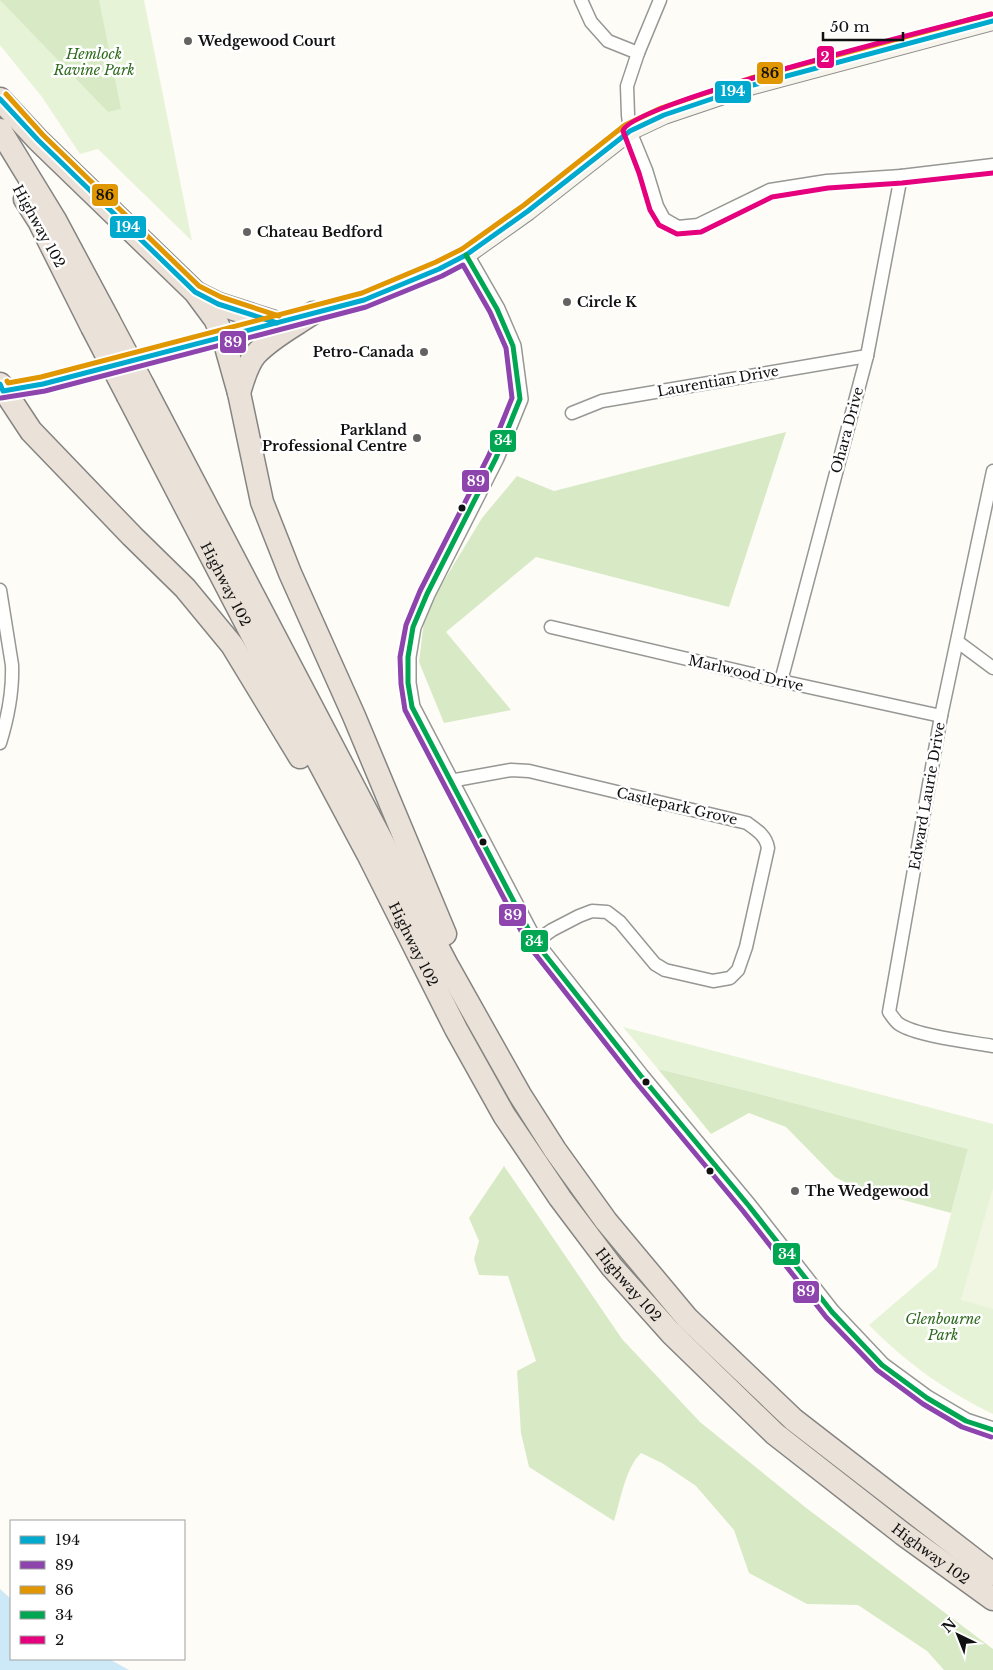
<svg xmlns="http://www.w3.org/2000/svg" width="993" height="1670" font-family="'Libre Baskerville',serif">
  <rect width="100%" height="100%" fill="#fdfcf7"/>
  <!-- green -->
  <g fill="#e7f3d7">
    <polygon points="0,0 144,0 192,241 98,149 80,154 42,97 0,45"/>
    <path d="M623 1027 993 1124V1414C946 1391 906 1363 869 1325L937 1267 968 1149 752 1092 658 1069Z"/>
  </g>
  <!-- forest -->
  <g fill="#d8eac5">
    <polygon points="0,0 99,0 121,109 108,112"/>
    <polygon points="786,432 729,607 536,557 446,632 511,710 444,723 419,662 425,612 482,518 517,476 554,491"/>
    <polygon points="658,1069 752,1092 968,1149 951,1213 852,1186 835,1177 786,1127 749,1113 711,1134"/>
    <path d="M504 1166 622 1339 700 1422 805 1507 993 1649V1670H944L927 1651 858 1605 807 1604 749 1573 734 1530 696 1486 662 1463 641 1453C625 1469 621 1499 614 1521L529 1467 521 1433 517 1371 536 1361 508 1276 479 1275 474 1259 479 1241 469 1218Z"/>
  </g>
  <!-- pitch -->
  <polygon fill="#f0f6e1" points="993,1188 993,1309 961,1300"/>
  <!-- water -->
  <polygon fill="#cde8f7" points="0,1589 11,1599 11,1659 109,1659 129,1670 0,1670"/>
  <g fill="none" stroke-linecap="round" stroke-linejoin="round">
    <!-- minor casing -->
    <g stroke="#979795" stroke-width="15">
      <g id="minor">
        <polyline points="581,0 591,22 608,41 638,53"/>
        <polyline points="660,0 638,53 627,86 628,115 630,131 646,170 657,206 664,219 678,227 698,225 770,190 827,181 901,176 993,165"/>
        <polyline points="572,413 602,401 867,356"/>
        <path d="M993 471 941 716 889 1012C892 1016 895 1021 899 1024 917 1036 970 1042 993 1046"/>
        <path d="M0 590 12 665C13 692 8 717 0 743"/>
        <polyline points="551,627 781,681 941,716"/>
        <polyline points="958,642 993,668"/>
        <polyline points="781,681 867,356 901,176"/>
        <path d="M450 781 511 770 529 771 747 823C757 830 766 836 768 848L746 947 738 970 730 978 713 981 665 970 655 964 620 922 607 912 592 911 579 916 552 930 535 942"/>
      </g>
    </g>
    <!-- tertiary casing -->
    <g stroke="#979795" stroke-width="18">
      <polyline id="tertiary" points="466,255 497,309 513,346 520,399 496,458 427,594 413,627 408,657 408,683 412,707 535,942 641,1076 749,1206 832,1312 882,1365 927,1398 966,1421 993,1430"/>
    </g>
    <!-- secondary casing -->
    <g stroke="#8e8d8b" stroke-width="20">
      <polyline id="secondary" points="0,391 43,384 364,300 439,269 466,255 528,211 630,131 664,115 753,85 993,21"/>
    </g>
    <!-- motorway casing -->
    <g stroke="#858482" stroke-width="25">
      <g id="motorway">
        <polyline points="0,99 38,140 195,292 215,319 223,336 239,393 262,502 290,573 354,716 445,934"/>
        <polyline points="0,130 55,220 108,319"/>
        <polyline points="25,199 39,221 92,327"/>
        <polyline points="198,294 218,304 277,323"/>
        <polyline points="0,384 31,431 132,536 185,588 232,645 300,757"/>
        <polyline points="144,387 448,967 520,1095 555,1150 606,1221 687,1318 794,1420 993,1574"/>
        <path d="M239 393C243 380 247 364 256 354 272 337 294 326 313 313"/>
        <path id="s1" d="M128 396 289 706 368 854 456 1029 504 1115 560 1198 612 1267 671 1333 775 1434 903 1534 993 1599"/>
      </g>
    </g>
    <!-- minor -->
    <use href="#minor" stroke="#fffffe" stroke-width="12"/>
    <!-- tertiary -->
    <use href="#tertiary" stroke="#fffffe" stroke-width="15"/>
    <!-- secondary -->
    <use href="#secondary" stroke="#f6f4eb" stroke-width="18"/>
    <!-- motorway -->
    <use href="#motorway" stroke="#eae1d8" stroke-width="22"/>
    <!-- motorway-bridge casing -->
    <g stroke="#858482" stroke-width="25" stroke-linecap="butt">
      <g id="motorway-bridge">
        <polyline points="108,319 144,387"/>
        <polyline points="92,327 128,396"/>
      </g>
    </g>
    <!-- motorway-bridge -->
    <use href="#motorway-bridge" stroke="#eae1d8" stroke-width="22"/>
    <!-- bus-1 casing -->
    <g stroke="#fff" stroke-width="9">
      <g id="bus-1">
        <polyline points="0,99 38,140 195,292 218,304 277,323"/>
        <polyline points="0,384 3,391 43,384 364,300 439,269 466,255 528,211 630,131 664,115 753,85 993,21"/>
      </g>
    </g>
    <!-- bus-2 casing -->
    <g stroke="#fff" stroke-width="9">
      <polyline id="bus-2" points="1,398 45,391 366,307 442,276 463,265 490,312 506,348 512,398 489,455 420,591 406,625 400,657 401,684 405,710 529,946 635,1081 743,1211 826,1317 877,1370 923,1404 962,1427 991,1437"/>
    </g>
    <!-- bus-3 casing -->
    <g stroke="#fff" stroke-width="9">
      <g id="bus-3">
        <polyline points="6,94 43,135 199,286 221,297 279,316"/>
        <polyline points="7,381 8,383 41,377 362,293 436,262 462,249 524,205 625,125 661,108 751,78 991,14"/>
      </g>
    </g>
    <!-- bus-4 casing -->
    <g stroke="#fff" stroke-width="9">
      <polyline id="bus-4" points="466,255 497,309 513,346 520,399 496,458 427,594 413,627 408,657 408,683 412,707 535,942 641,1076 749,1206 832,1312 882,1365 927,1398 966,1421 993,1430"/>
    </g>
    <!-- bus-5 casing -->
    <g stroke="#fff" stroke-width="9">
      <path id="bus-5" d="M991 14C946 26 630 103 623 131L639 173 650 210 659 225 677 234 701 232 772 197 828 188 902 183 993 173"/>
    </g>
    <!-- bus-1 -->
    <use href="#bus-1" stroke="#00a9ce" stroke-width="5"/>
    <!-- bus-2 -->
    <use href="#bus-2" stroke="#8e44ad" stroke-width="5"/>
    <!-- bus-3 -->
    <use href="#bus-3" stroke="#e09702" stroke-width="5"/>
    <!-- bus-4 -->
    <use href="#bus-4" stroke="#00a651" stroke-width="5"/>
    <!-- bus-5 -->
    <use href="#bus-5" stroke="#e5007d" stroke-width="5"/>
  </g>
  <!-- markers -->
  <g fill="#646362" stroke="#fff" stroke-width="2">
    <circle cx="188" cy="41" r="5"/>
    <circle cx="247" cy="232" r="5"/>
    <circle cx="567" cy="302" r="5"/>
    <circle cx="424" cy="352" r="5"/>
    <circle cx="417" cy="438" r="5"/>
    <circle cx="795" cy="1191" r="5"/>
  </g>
  <g fill="#111" stroke="#fff" stroke-width="2">
    <circle cx="462" cy="508" r="4.5"/>
    <circle cx="483" cy="842" r="4.5"/>
    <circle cx="646" cy="1082" r="4.5"/>
    <circle cx="710" cy="1171" r="4.5"/>
  </g>
  <g text-anchor="middle" stroke-width="5" stroke-linejoin="round" paint-order="stroke">
    <!-- poi labels -->
    <g font-size="14" font-weight="bold" fill="#111" stroke="#fff" text-anchor="start">
      <text x="198" y="46">Wedgewood Court</text>
      <text x="257" y="237">Chateau Bedford</text>
      <text x="577" y="307">Circle K</text>
      <text x="414" y="357" text-anchor="end">Petro-Canada</text>
      <text x="407" y="435" text-anchor="end">Parkland<tspan x="407" dy="16">Professional Centre</tspan></text>
      <text x="805" y="1196">The Wedgewood</text>
    </g>
    <!-- park labels -->
    <g font-size="14" font-style="italic" fill="#2f6b1f" stroke="#fff">
      <text x="94" y="59">Hemlock<tspan x="94" dy="16">Ravine Park</tspan></text>
      <text x="943" y="1324">Glenbourne<tspan x="943" dy="16">Park</tspan></text>
    </g>
    <!-- street labels -->
    <g font-size="14" fill="#111" stroke="#fff">
      <text transform="translate(39 226) rotate(61)" y="5">Highway 102</text>
      <text transform="translate(718 381) rotate(-10)" y="5">Laurentian Drive</text>
      <text transform="translate(847 430) rotate(-75)" y="5">Ohara Drive</text>
      <text dy="5" stroke="none"><textPath href="#s1" startOffset="212">Highway 102</textPath></text>
      <text transform="translate(746 673) rotate(13)" y="5">Marlwood Drive</text>
      <text transform="translate(927 796) rotate(-80)" y="5">Edward Laurie Drive</text>
      <text transform="translate(677 806) rotate(13)" y="5">Castlepark Grove</text>
      <text dy="5" stroke="none"><textPath href="#s1" startOffset="618">Highway 102</textPath></text>
      <text dy="5" stroke="none"><textPath href="#s1" startOffset="1022">Highway 102</textPath></text>
      <text dy="5" stroke="none"><textPath href="#s1" startOffset="1428">Highway 102</textPath></text>
    </g>
  </g>
  <g stroke="#fff" stroke-width="2">
    <rect x="816" y="45" width="19" height="24" rx="5" fill="#e5007d"/>
    <rect x="756" y="61" width="28" height="24" rx="5" fill="#e09702"/>
    <rect x="714" y="80" width="38" height="24" rx="5" fill="#00a9ce"/>
    <rect x="91" y="183" width="28" height="24" rx="5" fill="#e09702"/>
    <rect x="109" y="215" width="38" height="24" rx="5" fill="#00a9ce"/>
    <rect x="219" y="330" width="28" height="24" rx="5" fill="#8e44ad"/>
    <rect x="489" y="429" width="28" height="24" rx="5" fill="#00a651"/>
    <rect x="461" y="469" width="29" height="24" rx="5" fill="#8e44ad"/>
    <rect x="498" y="903" width="29" height="24" rx="5" fill="#8e44ad"/>
    <rect x="520" y="929" width="29" height="24" rx="5" fill="#00a651"/>
    <rect x="772" y="1242" width="29" height="24" rx="5" fill="#00a651"/>
    <rect x="792" y="1280" width="28" height="24" rx="5" fill="#8e44ad"/>
  </g>
  <g font-size="14" text-anchor="middle" font-weight="bold" fill="#fff">
    <text x="825" y="62">2</text>
    <text x="733" y="96">194</text>
    <text x="128" y="232">194</text>
    <text x="233" y="347">89</text>
    <text x="503" y="445">34</text>
    <text x="476" y="486">89</text>
    <text x="513" y="920">89</text>
    <text x="534" y="946">34</text>
    <text x="787" y="1259">34</text>
    <text x="806" y="1296">89</text>
  </g>
  <g font-size="14" text-anchor="middle" font-weight="bold" fill="#111">
    <text x="770" y="78">86</text>
    <text x="105" y="200">86</text>
  </g>
  <!-- legend -->
  <rect x="10" y="1520" width="175" height="140" fill="#ffffff" stroke="#a0a0a0"/>
  <rect x="20" y="1536" width="25" height="8" fill="#00a9ce" stroke="#a0a0a0"/>
  <text x="55" y="1545" font-size="15" fill="#111111">194</text>
  <rect x="20" y="1561" width="25" height="8" fill="#8e44ad" stroke="#a0a0a0"/>
  <text x="55" y="1570" font-size="15" fill="#111111">89</text>
  <rect x="20" y="1586" width="25" height="8" fill="#e09702" stroke="#a0a0a0"/>
  <text x="55" y="1595" font-size="15" fill="#111111">86</text>
  <rect x="20" y="1611" width="25" height="8" fill="#00a651" stroke="#a0a0a0"/>
  <text x="55" y="1620" font-size="15" fill="#111111">34</text>
  <rect x="20" y="1636" width="25" height="8" fill="#e5007d" stroke="#a0a0a0"/>
  <text x="55" y="1645" font-size="15" fill="#111111">2</text>
  <!-- north arrow -->
  <g transform="translate(958 1635) rotate(317)" stroke="#ffffff" stroke-width="4" paint-order="stroke">
  <path d="M0-4L9 19L0 12L-9 19Z" fill="#111111"/>
  <text y="-8" font-size="14" font-weight="bold" text-anchor="middle" fill="#111111">N</text>
  </g>
  <!-- scale -->
  <path d="M823 32v8h80v-8" fill="none" stroke="#111111" stroke-width="2.5"/>
  <text x="830" y="32" font-size="15" fill="#111111" stroke="#ffffff" stroke-width="4" paint-order="stroke">50 m</text>
</svg>
